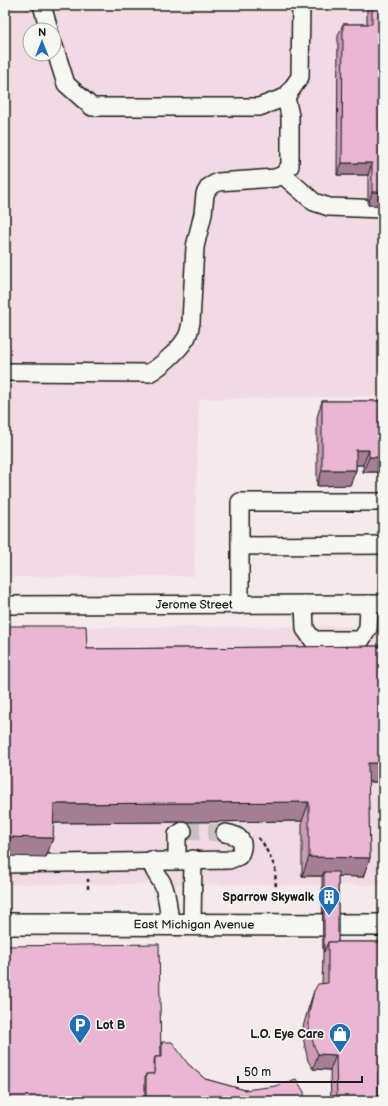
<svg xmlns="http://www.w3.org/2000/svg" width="388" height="1106" font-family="'Balsamiq Sans',sans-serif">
  <rect width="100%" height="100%" fill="#f4e9ec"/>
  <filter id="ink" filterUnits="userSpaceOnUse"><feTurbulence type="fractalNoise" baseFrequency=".025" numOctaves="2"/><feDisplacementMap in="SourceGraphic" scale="8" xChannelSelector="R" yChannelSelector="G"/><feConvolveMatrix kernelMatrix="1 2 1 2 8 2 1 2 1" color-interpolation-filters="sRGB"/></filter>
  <g filter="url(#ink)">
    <!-- built -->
    <g fill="#f1dae4" fill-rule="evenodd">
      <path d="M5 5H383V396L199 399 194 576 5 577ZM30 30H54V54H30Z"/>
      <polygon points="383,626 383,885 5,884 5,628"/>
    </g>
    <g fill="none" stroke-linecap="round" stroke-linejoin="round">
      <!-- minor-tunnel -->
      <polyline stroke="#c9c0c2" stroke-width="17" stroke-dasharray="17 8" stroke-linecap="butt" points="183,831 225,833"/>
      <!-- minor casing -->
      <g stroke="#1c1c1c" stroke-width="20">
        <g id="minor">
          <polyline points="42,5 49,30"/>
          <polyline points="54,46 66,84 92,107 259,107 286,97 300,77 301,5"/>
          <polyline points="283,175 314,202 329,207 383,209"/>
          <path d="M5 372 149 373C160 367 178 351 185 340 189 335 190 328 191 322L195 247 203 214 205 194 209 187 218 182 275 178 283 175 290 166V116L286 97"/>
          <polyline points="241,546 383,545"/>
          <polyline points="304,604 305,629 313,640 361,640 368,629 369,604"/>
          <path id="s1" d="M5 605 383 604"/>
          <polyline points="240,605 240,502 383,502"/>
          <path d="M151 860C152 871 160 877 164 887 168 899 169 912 170 925"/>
          <polyline points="177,860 177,835 183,831"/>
          <path d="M5 864 229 860 239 856C247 841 239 835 225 833"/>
          <polyline points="192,925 193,859"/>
        </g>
      </g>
      <!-- major casing -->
      <g stroke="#1c1c1c" stroke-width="24">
        <g id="major">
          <path id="s2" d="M5 924 383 925"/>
        </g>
      </g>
      <!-- path -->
      <g stroke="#1c1c1c" stroke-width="2.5" stroke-dasharray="4 3" stroke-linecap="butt">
        <polyline points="258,838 263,843 275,867 276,889"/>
        <polyline points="88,889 88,879"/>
      </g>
      <!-- minor -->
      <use href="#minor" stroke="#f6f6f2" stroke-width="17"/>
      <!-- major -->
      <use href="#major" stroke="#f6f6f2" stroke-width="21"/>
    </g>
    <!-- wall -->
    <g fill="#c99db5" stroke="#1c1c1c">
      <polygon points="367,5 383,5 383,205 368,205 368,175 337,175 338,36 343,24 367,24"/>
      <polygon points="322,401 383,401 383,472 363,472 363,465 356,465 356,470 350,485 317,486 317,417"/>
      <polygon points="383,646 383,782 368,782 370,858 363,877 338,876 338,942 383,942 383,1087 378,1087 378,1101 331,1101 330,1070 313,1069 308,1061 304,1042 303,1027 309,1006 314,991 322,983 323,957 322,876 302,876 302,821 53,823 53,838 46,857 87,649"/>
      <polygon points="6,946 160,1045 162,1042 188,1064 205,1079 245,1090 304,1101 5,1101 5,949"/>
    </g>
    <!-- shaded-wall -->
    <g fill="#a47f94" stroke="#1c1c1c">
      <polygon points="342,163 372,163 368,175 337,175"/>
      <polygon points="372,192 383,192 383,205 368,205"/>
      <polygon points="356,450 369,450 363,465 350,465"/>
      <polygon points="369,457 383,457 383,472 363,472"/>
      <polygon points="322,470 356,470 350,485 317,486"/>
      <polygon points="368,763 383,763 383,782 361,782"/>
      <polygon points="309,802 302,821 47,823 54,804"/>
      <polygon points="5,837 53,838 46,857 5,856"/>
      <polygon points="309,857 370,858 363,877 324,876 324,872 322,876 302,876"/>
      <polygon points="318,1054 336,1055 330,1070 313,1069"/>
      <polygon points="378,1072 383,1072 383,1087 373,1087"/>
      <polygon points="146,1097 156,1097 154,1101 145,1101"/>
    </g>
    <!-- building -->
    <g fill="#eab6d3" stroke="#1c1c1c">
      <polygon points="372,5 383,5 383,192 372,192 372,163 342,163 343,24 372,24"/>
      <polygon points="322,401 383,401 383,457 369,457 369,450 356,450 356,470 322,470"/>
      <polygon points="5,626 86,626 87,649 383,646 383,763 368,763 370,858 309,857 309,802 54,804 53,838 5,837"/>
      <polygon points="324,872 338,872 338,942 328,942 324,952"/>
      <polygon points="328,942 383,942 383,1072 378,1072 378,1101 337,1101 336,1055 318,1054 314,1046 309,1027 309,1012 314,991 318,984 328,983"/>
      <polygon points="159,944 161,1057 155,1057 154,1061 154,1074 146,1074 145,1078 145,1100 155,1101 8,1101 6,946"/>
      <polygon points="162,1042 172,1042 188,1064 205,1079 245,1090 276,1086 296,1079 304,1092 304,1101 156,1101 156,1097 146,1097 146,1074 155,1074 155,1057 162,1057"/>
    </g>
  </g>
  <!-- icons -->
  <defs>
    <g id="building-pin" transform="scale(1.15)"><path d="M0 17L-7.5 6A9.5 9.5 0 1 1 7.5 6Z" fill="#1f6fb2" stroke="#f6f6f2"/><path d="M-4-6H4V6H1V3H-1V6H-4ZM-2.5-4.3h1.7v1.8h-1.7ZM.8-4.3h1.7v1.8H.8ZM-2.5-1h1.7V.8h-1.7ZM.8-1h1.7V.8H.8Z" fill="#fff"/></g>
    <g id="parking-pin" transform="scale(1.15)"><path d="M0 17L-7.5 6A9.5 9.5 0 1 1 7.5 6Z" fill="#1f6fb2" stroke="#f6f6f2"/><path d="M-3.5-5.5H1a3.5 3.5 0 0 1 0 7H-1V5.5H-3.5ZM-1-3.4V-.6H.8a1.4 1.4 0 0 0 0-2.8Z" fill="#fff"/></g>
    <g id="shop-pin" transform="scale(1.15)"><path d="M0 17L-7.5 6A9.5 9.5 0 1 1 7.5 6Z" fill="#1f6fb2" stroke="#f6f6f2"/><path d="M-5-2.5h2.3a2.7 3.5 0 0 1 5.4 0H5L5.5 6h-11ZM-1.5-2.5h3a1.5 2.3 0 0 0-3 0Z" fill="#fff"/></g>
  </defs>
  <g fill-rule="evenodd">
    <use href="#building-pin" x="329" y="897"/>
    <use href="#parking-pin" x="80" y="1025"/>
    <use href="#shop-pin" x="340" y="1034"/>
  </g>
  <g text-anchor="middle" stroke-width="3.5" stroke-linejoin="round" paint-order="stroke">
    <!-- street labels -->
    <g font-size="12" fill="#1c1c1c" stroke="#f6f6f2">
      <text dy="4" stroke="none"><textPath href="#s1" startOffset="189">Jerome Street</textPath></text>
      <text dy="4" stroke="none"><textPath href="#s2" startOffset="189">East Michigan Avenue</textPath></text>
    </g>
    <!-- poi labels -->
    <g font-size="12" font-weight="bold" fill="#1c1c1c" stroke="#f6f6f2" text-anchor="end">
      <text x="314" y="901">Sparrow Skywalk</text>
      <text x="96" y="1029" text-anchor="start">Lot B</text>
      <text x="324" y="1038">L.O. Eye Care</text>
    </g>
  </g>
  <!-- margin -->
  <rect width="388" height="1106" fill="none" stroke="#f6f6f2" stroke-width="20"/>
  <rect x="10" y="10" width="368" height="1086" fill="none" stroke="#1c1c1c" stroke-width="1.5" filter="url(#ink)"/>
  <!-- north arrow -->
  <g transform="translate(42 42)"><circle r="19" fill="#f6f6f2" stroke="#9f9f9c"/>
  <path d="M0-3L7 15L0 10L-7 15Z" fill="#1f6fb2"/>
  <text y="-6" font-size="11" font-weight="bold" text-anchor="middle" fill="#1c1c1c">N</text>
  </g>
  <!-- scale -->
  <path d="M238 1076v6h124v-6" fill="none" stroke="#1c1c1c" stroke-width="2"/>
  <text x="244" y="1076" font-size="12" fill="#1c1c1c" stroke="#f6f6f2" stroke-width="3" paint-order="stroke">50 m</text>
</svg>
